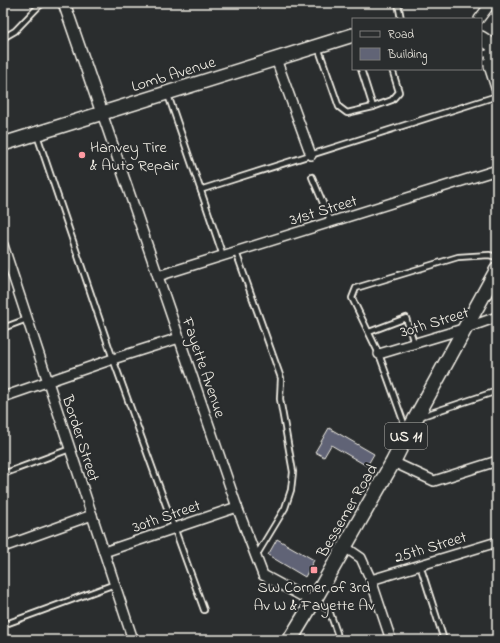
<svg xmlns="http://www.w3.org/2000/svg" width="500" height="643" font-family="'Indie Flower',sans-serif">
  <rect width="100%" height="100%" fill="#2a2d2e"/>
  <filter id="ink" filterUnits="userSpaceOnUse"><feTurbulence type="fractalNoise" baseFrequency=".025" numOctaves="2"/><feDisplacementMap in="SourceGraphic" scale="8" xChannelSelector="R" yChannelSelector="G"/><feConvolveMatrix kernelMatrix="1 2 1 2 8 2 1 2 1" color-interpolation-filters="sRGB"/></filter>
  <g filter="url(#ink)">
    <!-- building -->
    <g fill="#616476" stroke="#f4f1e8">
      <polygon points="329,428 374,454 367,466 331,445 324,457 315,452"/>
      <polygon points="277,539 314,560 305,577 268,555"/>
    </g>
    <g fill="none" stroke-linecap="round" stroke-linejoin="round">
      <!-- service casing -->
      <g stroke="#f4f1e8" stroke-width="8">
        <g id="service">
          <polyline points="398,3 401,19"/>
          <polyline points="3,38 15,31 37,8 43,3"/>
          <polyline points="318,47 339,107 347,113 373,107"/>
          <polyline points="481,54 491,52"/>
          <polyline points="481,63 490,60"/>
          <polyline points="361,69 373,107 392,100 399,92 392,69"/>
          <polyline points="168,95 201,191"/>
          <polyline points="37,135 113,359 204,610"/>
          <polyline points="312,177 331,222"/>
          <polyline points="236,252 281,378 280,399 293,472 291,490 285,508 256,556"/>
          <polyline points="223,256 201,191 203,189 497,96"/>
          <polyline points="3,328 27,319"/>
          <polyline points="369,332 406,318 414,343"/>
          <polyline points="422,416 497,391"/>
          <polyline points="406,429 379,354 352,298 356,288 458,257 489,255 497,257"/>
          <polyline points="3,474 70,449"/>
          <polyline points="420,565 444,640"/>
          <polyline points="315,602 329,610 337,633 338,640"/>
          <polyline points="3,625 115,584"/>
        </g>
      </g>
      <!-- minor casing -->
      <g stroke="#f4f1e8" stroke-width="12">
        <g id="minor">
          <polyline points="479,19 491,3"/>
          <polyline points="492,46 489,66 497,91"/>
          <polyline points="276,59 311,155"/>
          <polyline points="102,113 237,507 263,575 313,602"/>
          <polyline points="3,245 133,640"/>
          <polyline points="158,276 497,170"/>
          <polyline points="379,354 466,328 497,317"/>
          <polyline points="3,397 113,359 179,338"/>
          <polyline points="393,462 434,481 497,461"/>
          <polyline points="3,547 92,515"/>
          <polyline points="345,547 361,558 371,580 391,640"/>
          <polyline points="104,552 237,507"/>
          <polyline points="371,580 497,542"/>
        </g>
      </g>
      <!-- tertiary casing -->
      <g stroke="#f4f1e8" stroke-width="14">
        <polyline id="tertiary" points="64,3 102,113"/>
      </g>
      <!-- secondary casing -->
      <g stroke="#f4f1e8" stroke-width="16">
        <g id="secondary">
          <polyline points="481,38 497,48"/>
          <polyline points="3,144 353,35"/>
        </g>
      </g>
      <!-- primary casing -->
      <g stroke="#f4f1e8" stroke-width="17">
        <polyline id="primary" points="290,640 313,602 393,462 407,434 497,270"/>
      </g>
      <!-- service -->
      <use href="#service" stroke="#2a2d2e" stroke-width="4.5"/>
      <!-- minor -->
      <use href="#minor" stroke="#2a2d2e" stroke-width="9"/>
      <!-- tertiary -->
      <use href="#tertiary" stroke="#2a2d2e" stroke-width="11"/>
      <!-- secondary -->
      <use href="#secondary" stroke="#2a2d2e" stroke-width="13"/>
      <!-- primary -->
      <use href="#primary" stroke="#2a2d2e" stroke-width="14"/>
    </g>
  </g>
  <!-- markers -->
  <g fill="#ff9aa2" stroke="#2a2d2e" stroke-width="1.5">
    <circle cx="82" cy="155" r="4"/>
    <rect x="310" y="566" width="8" height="8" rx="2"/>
  </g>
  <g text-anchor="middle" stroke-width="4" stroke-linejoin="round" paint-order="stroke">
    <!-- shield labels -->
    <rect fill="#2a2d2e" stroke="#b7b6b0" stroke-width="1" x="385" y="423" width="42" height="26" rx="3"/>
    <g font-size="15" font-weight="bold" fill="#f4f1e8">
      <text x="406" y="441">US 11</text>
    </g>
    <!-- street labels -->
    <g font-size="16" fill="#f4f1e8" stroke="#2a2d2e">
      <text transform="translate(173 73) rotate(-17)" y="6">Lomb Avenue</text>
      <text transform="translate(323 209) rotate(-17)" y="6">31st Street</text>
      <text transform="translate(434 321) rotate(-17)" y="6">30th Street</text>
      <text transform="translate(205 367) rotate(71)" y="6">Fayette Avenue</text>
      <text transform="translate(82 438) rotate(72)" y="6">Border Street</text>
      <text transform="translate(346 510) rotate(-60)" y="6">Bessemer Road</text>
      <text transform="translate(166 515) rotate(-19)" y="6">30th Street</text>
      <text transform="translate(430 546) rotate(-17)" y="6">25th Street</text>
    </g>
    <!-- poi labels -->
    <g font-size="16" fill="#f4f1e8" stroke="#2a2d2e" text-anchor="start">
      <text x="90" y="152">Hanvey Tire<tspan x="90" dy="18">&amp; Auto Repair</tspan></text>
      <text x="314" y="592" text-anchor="middle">SW Corner of 3rd<tspan x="314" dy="18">Av W &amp; Fayette Av</tspan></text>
    </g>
  </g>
  <!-- margin -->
  <rect width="500" height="643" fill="none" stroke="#2a2d2e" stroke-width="16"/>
  <rect x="8" y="8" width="484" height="627" fill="none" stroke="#f4f1e8" stroke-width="1.5" filter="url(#ink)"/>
  <!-- legend -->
  <rect x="352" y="18" width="130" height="52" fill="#2a2d2e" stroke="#7b7b78"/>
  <rect x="360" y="31" width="20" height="6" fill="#2a2d2e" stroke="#7b7b78"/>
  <text x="388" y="38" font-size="12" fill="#f4f1e8">Road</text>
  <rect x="360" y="48" width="20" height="12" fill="#616476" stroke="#7b7b78"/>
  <text x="388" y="58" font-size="12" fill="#f4f1e8">Building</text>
</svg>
